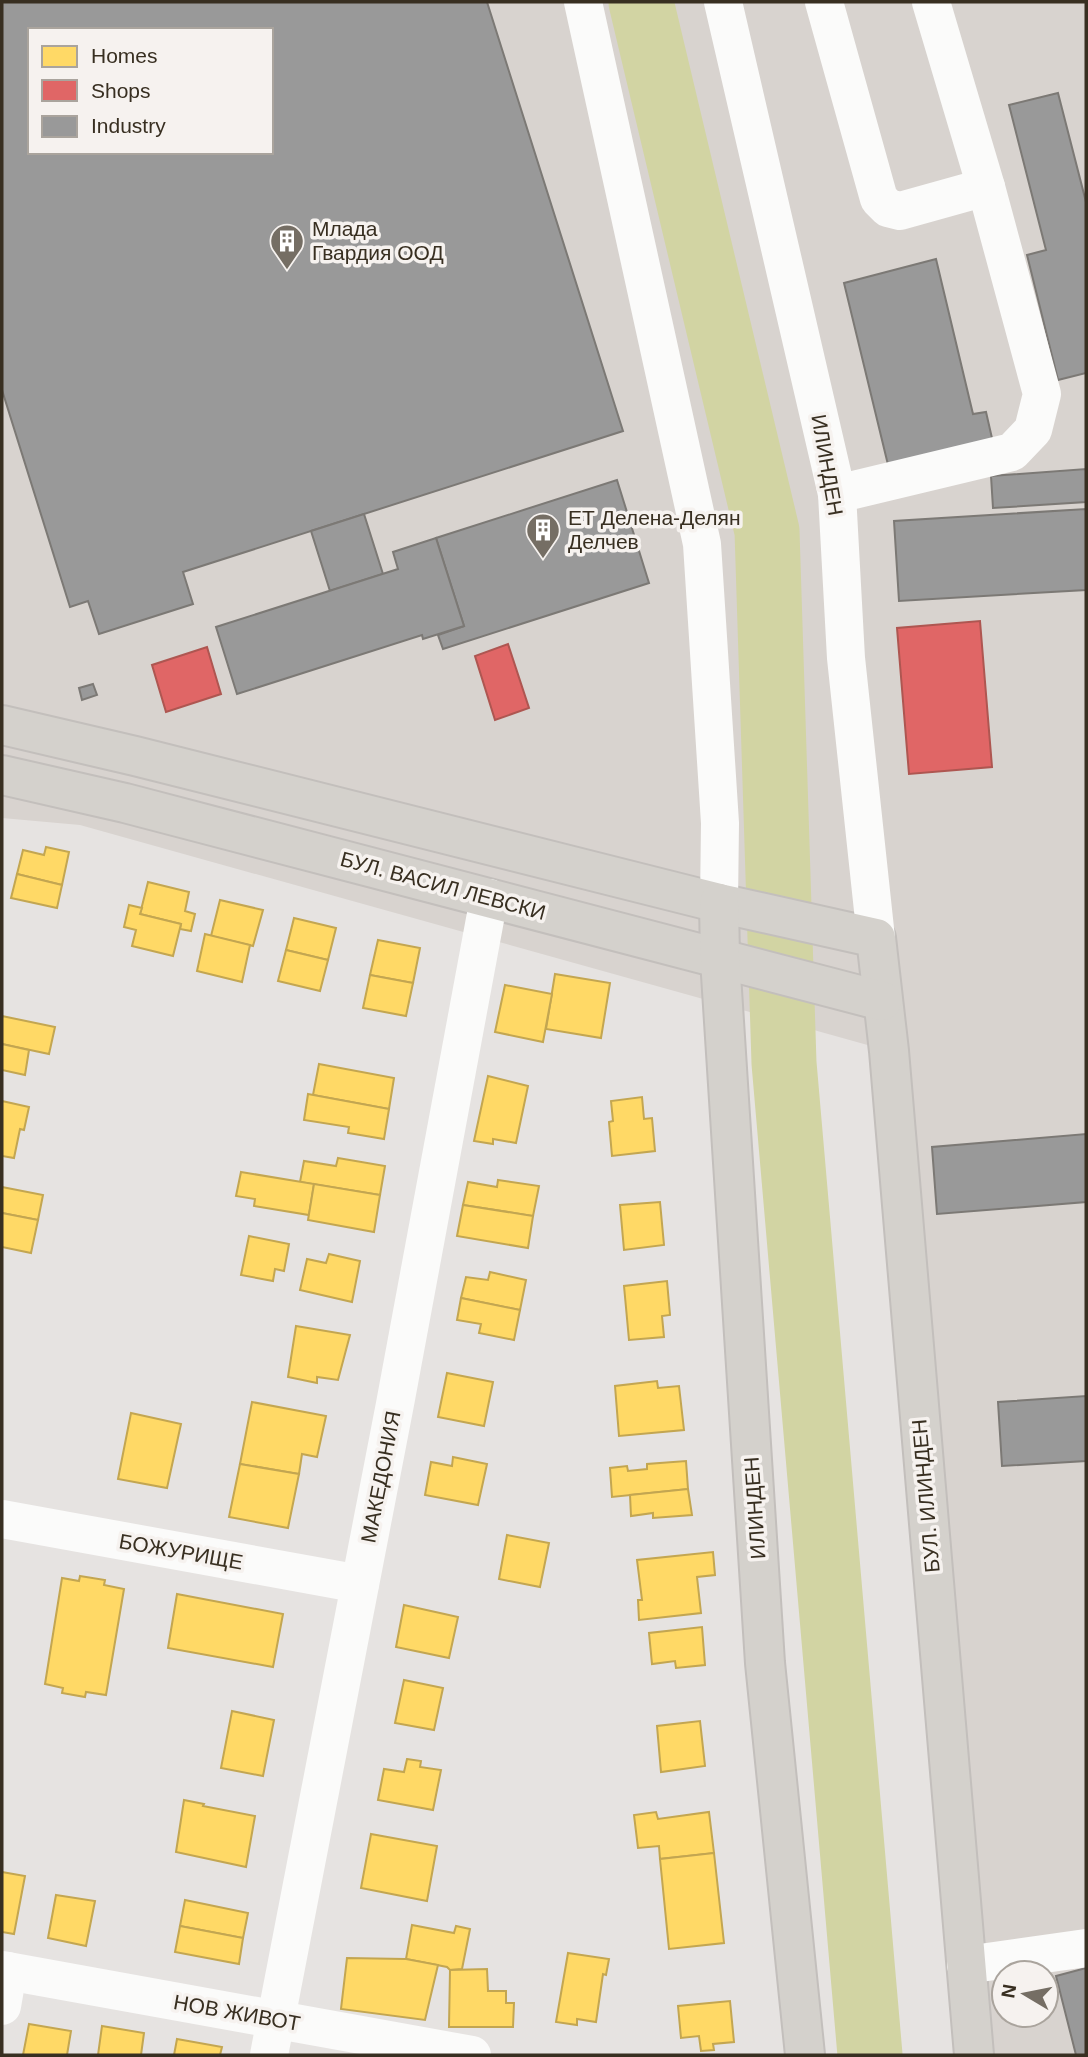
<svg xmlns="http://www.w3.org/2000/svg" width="1088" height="2057" font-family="Helvetica,sans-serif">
  <rect width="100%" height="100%" fill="#e6e3e1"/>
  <!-- built -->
  <path fill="#d8d3cf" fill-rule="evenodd" d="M2 2H1086V2055H974L889 1051 80 825 2 818ZM30 30H271V152H30ZM1004 1973H1046V2015H1004Z"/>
  <!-- homes -->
  <g fill="#ffd966" stroke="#c3a651" stroke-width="2">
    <polygon points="46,847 69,852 62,885 17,874 23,850 44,855"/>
    <polygon points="17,874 62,885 57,908 11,898"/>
    <polygon points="148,882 189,892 185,911 195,914 191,931 180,929 181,924 140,914"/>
    <polygon points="220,900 263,910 253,946 211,936"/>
    <polygon points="129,905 142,908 140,914 181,924 173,956 132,946 136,930 124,927"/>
    <polygon points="294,918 336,928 328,960 286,950"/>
    <polygon points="205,934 250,945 242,982 197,971"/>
    <polygon points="378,940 420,948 413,983 370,975"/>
    <polygon points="286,950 328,960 320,991 278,981"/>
    <polygon points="555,974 610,983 601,1038 546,1029"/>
    <polygon points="370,975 413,983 406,1016 363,1008"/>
    <polygon points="505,985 552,994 543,1042 495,1032"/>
    <polygon points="2,1016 55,1027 49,1054 2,1044"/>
    <polygon points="2,1044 29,1050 25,1075 2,1070"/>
    <polygon points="319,1064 394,1078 389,1109 313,1095"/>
    <polygon points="488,1076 528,1086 516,1143 493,1139 493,1144 474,1141"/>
    <polygon points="308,1094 389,1109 384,1139 348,1133 349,1127 304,1120"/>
    <polygon points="642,1097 644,1119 652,1118 655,1151 612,1156 609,1122 613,1121 611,1101"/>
    <polygon points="2,1101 29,1107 24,1130 20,1129 14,1158 2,1156"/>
    <polygon points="338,1158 385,1166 380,1195 300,1182 304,1161 336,1166"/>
    <polygon points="241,1172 314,1184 309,1215 254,1206 255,1199 236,1196"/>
    <polygon points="498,1180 539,1186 533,1216 463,1205 468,1182 497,1187"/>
    <polygon points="314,1184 380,1195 374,1232 308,1220"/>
    <polygon points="2,1187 43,1195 38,1220 2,1213"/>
    <polygon points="660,1202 664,1245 624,1250 620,1205"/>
    <polygon points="463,1205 533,1216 528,1248 457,1236"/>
    <polygon points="2,1213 38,1220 31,1253 2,1247"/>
    <polygon points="249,1236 289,1244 284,1271 275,1269 273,1281 241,1275"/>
    <polygon points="329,1254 360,1261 352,1302 300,1290 307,1259 326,1263"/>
    <polygon points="490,1272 526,1280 520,1310 461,1298 466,1277 488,1280"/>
    <polygon points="667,1281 670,1315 662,1316 664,1337 629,1340 624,1286"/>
    <polygon points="461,1298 520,1310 514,1340 479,1333 481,1324 457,1320"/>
    <polygon points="296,1326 350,1335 338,1380 317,1377 317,1383 288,1377"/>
    <polygon points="447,1373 493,1382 484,1426 438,1417"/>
    <polygon points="657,1381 658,1388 679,1386 684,1430 619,1436 615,1386"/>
    <polygon points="252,1402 326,1416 317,1457 302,1454 299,1474 240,1464"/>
    <polygon points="131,1413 181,1424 167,1488 118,1479"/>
    <polygon points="453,1457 487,1464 478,1505 425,1495 431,1462 452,1466"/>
    <polygon points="686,1461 688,1489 612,1497 610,1468 627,1466 628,1471 647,1469 647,1464"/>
    <polygon points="240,1464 299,1474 288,1528 229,1517"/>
    <polygon points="688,1489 692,1515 653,1518 653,1513 631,1516 630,1495"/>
    <polygon points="507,1535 549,1543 540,1587 499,1579"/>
    <polygon points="713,1552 715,1575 697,1577 701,1613 639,1620 638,1600 642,1600 637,1560"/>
    <polygon points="80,1576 105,1580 104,1585 124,1589 106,1695 86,1692 85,1697 62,1693 63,1688 45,1684 62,1578 79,1581"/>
    <polygon points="177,1594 283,1614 273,1667 168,1648"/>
    <polygon points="404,1605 458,1617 449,1658 396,1647"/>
    <polygon points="702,1627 705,1665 676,1668 675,1661 652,1664 649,1633"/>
    <polygon points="404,1680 443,1688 434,1730 395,1723"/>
    <polygon points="232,1711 274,1720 263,1776 221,1768"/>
    <polygon points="700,1721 705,1766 661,1772 657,1726"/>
    <polygon points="407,1759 421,1761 420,1767 441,1770 433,1810 378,1800 384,1769 404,1772"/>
    <polygon points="184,1800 204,1804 203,1806 255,1816 246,1867 176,1852"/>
    <polygon points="656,1812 658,1819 709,1812 714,1853 660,1859 659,1846 638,1848 634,1815"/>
    <polygon points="371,1834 437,1846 427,1901 361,1888"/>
    <polygon points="714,1853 724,1943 669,1949 660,1859"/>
    <polygon points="2,1872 25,1876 14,1934 2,1932"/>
    <polygon points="56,1895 95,1901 86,1946 48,1938"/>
    <polygon points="185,1900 248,1913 243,1938 180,1926"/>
    <polygon points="412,1925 454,1933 456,1926 470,1929 462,1969 450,1970 447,1967 406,1959"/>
    <polygon points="180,1926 243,1938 239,1964 175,1952"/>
    <polygon points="568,1953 609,1959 606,1975 603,1974 596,2022 577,2019 577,2025 556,2022"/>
    <polygon points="347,1958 406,1959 438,1965 425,2020 341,2009"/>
    <polygon points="487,1969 488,1991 506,1991 506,2003 514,2003 513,2027 449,2027 450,1970"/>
    <polygon points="730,2001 734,2042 713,2044 714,2050 701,2051 699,2036 681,2038 678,2006"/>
    <polygon points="29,2024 71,2031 67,2055 23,2055"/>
    <polygon points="102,2026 144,2033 141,2055 98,2055"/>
    <polygon points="177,2039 222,2047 220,2055 174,2055"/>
  </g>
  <!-- shops -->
  <g fill="#e06666" stroke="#ae5651" stroke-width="2">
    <polygon points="980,621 992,767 909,774 897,628"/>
    <polygon points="508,644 529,708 495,720 475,656"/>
    <polygon points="207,647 221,694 166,712 152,665"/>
  </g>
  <!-- industry -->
  <g fill="#999" stroke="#7c7975" stroke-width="2" fill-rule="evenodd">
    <path d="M2 2H487L623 431 183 572 193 604 99 634 88 601 70 607 2 390ZM30 30H271V152H30Z"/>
    <polygon points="1058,93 1086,202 1086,373 1058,380 1027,255 1046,250 1009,105"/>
    <polygon points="936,259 973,414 986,412 994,447 890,473 844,283"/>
    <polygon points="1086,469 1086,502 993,508 991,476"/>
    <polygon points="617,480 649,583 443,649 438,635 464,626 436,538"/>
    <polygon points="1086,509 1086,590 899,601 894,521"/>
    <polygon points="364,514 383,574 330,591 311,531"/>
    <polygon points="436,538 464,626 423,639 422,635 237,694 216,627 398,569 393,552"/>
    <polygon points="93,684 97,695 82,700 79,688"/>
    <polygon points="1086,1134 1086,1202 937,1214 932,1147"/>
    <polygon points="1086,1396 1086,1461 1002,1466 998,1402"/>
    <polygon points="1086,1968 1086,2055 1076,2055 1056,1976"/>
  </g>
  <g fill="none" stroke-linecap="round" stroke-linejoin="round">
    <!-- river -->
    <polyline stroke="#d2d4a3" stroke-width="65" points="641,2 767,531 784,1063 870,2055"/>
    <!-- major casing -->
    <g stroke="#c3bfbc" stroke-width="42">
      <g id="major">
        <polyline points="2,725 135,756 719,903 876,938 889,1051 974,2055"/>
        <polyline points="2,775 125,803 882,1001"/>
        <polyline points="719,903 720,959 765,1663 805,2055"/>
      </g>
    </g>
    <!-- minor -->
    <g stroke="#fbfbfa" stroke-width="38">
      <polyline points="583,2 702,544 720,823 719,903"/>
      <polyline points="723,2 837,494 846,658 876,938"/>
      <polyline points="824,2 879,199 888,208 900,211 986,187 1042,394 1033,430 1012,452 837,494"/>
      <polyline points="931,2 986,187"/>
      <polyline points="2,1519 360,1584"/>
      <polyline points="966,1965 1086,1948"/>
      <polyline points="2,1970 472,2055"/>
      <polyline points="2,2006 8,1971"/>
      <polyline points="269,2055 395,1404 489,898"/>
    </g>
    <!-- major -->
    <use href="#major" stroke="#d4d1cc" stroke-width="38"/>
  </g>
  <!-- icons -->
  <defs>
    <g id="building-pin" transform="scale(1.75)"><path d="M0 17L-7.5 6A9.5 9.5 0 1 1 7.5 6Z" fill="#756e64" stroke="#f6f2ef"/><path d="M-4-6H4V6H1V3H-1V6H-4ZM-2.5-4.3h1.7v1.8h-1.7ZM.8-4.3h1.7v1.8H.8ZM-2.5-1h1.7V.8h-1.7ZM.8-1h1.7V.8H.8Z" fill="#fff"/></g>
  </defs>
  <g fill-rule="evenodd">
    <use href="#building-pin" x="287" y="241"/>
    <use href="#building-pin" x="543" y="530"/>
  </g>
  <g text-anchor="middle" stroke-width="7" stroke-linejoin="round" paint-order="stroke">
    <!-- poi labels -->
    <g font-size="21" fill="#382f21" stroke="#f6f2ef" text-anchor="start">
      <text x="312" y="236">Млада<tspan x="312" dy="24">Гвардия ООД</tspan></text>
      <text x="568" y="525">ЕТ Делена-Делян<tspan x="568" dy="24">Делчев</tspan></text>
    </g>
    <!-- street labels -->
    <g font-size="21" fill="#382f21" stroke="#f6f2ef">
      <text transform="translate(827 465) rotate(80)" y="7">ИЛИНДЕН</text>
      <text transform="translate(443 886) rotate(15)" y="7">БУЛ. ВАСИЛ ЛЕВСКИ</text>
      <text transform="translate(381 1477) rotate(-79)" y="7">МАКЕДОНИЯ</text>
      <text transform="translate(926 1496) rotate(-95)" y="7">БУЛ. ИЛИНДЕН</text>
      <text transform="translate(755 1508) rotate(-94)" y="7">ИЛИНДЕН</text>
      <text transform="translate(181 1552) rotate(10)" y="7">БОЖУРИЩЕ</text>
      <text transform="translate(237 2013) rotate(10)" y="7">НОВ ЖИВОТ</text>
    </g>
  </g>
  <!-- border -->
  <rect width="1088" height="2057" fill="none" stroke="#382f21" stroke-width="7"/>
  <!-- legend -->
  <rect x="28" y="28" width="245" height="126" fill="#f6f2ef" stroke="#aaa49d" stroke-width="2"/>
  <rect x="42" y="46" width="35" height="21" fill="#ffd966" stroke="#aaa49d" stroke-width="2"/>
  <text x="91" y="63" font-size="21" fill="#382f21">Homes</text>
  <rect x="42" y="80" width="35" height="21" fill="#e06666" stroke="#aaa49d" stroke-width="2"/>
  <text x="91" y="98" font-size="21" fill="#382f21">Shops</text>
  <rect x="42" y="116" width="35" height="21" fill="#999999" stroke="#aaa49d" stroke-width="2"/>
  <text x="91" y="133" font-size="21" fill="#382f21">Industry</text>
  <!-- north arrow -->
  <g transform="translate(1025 1994) rotate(280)"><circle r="33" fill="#f6f2ef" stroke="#aaa49d" stroke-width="2"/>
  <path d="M0-5L12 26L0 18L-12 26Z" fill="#756e64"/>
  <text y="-10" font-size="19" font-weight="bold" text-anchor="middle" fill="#382f21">N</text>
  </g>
</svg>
